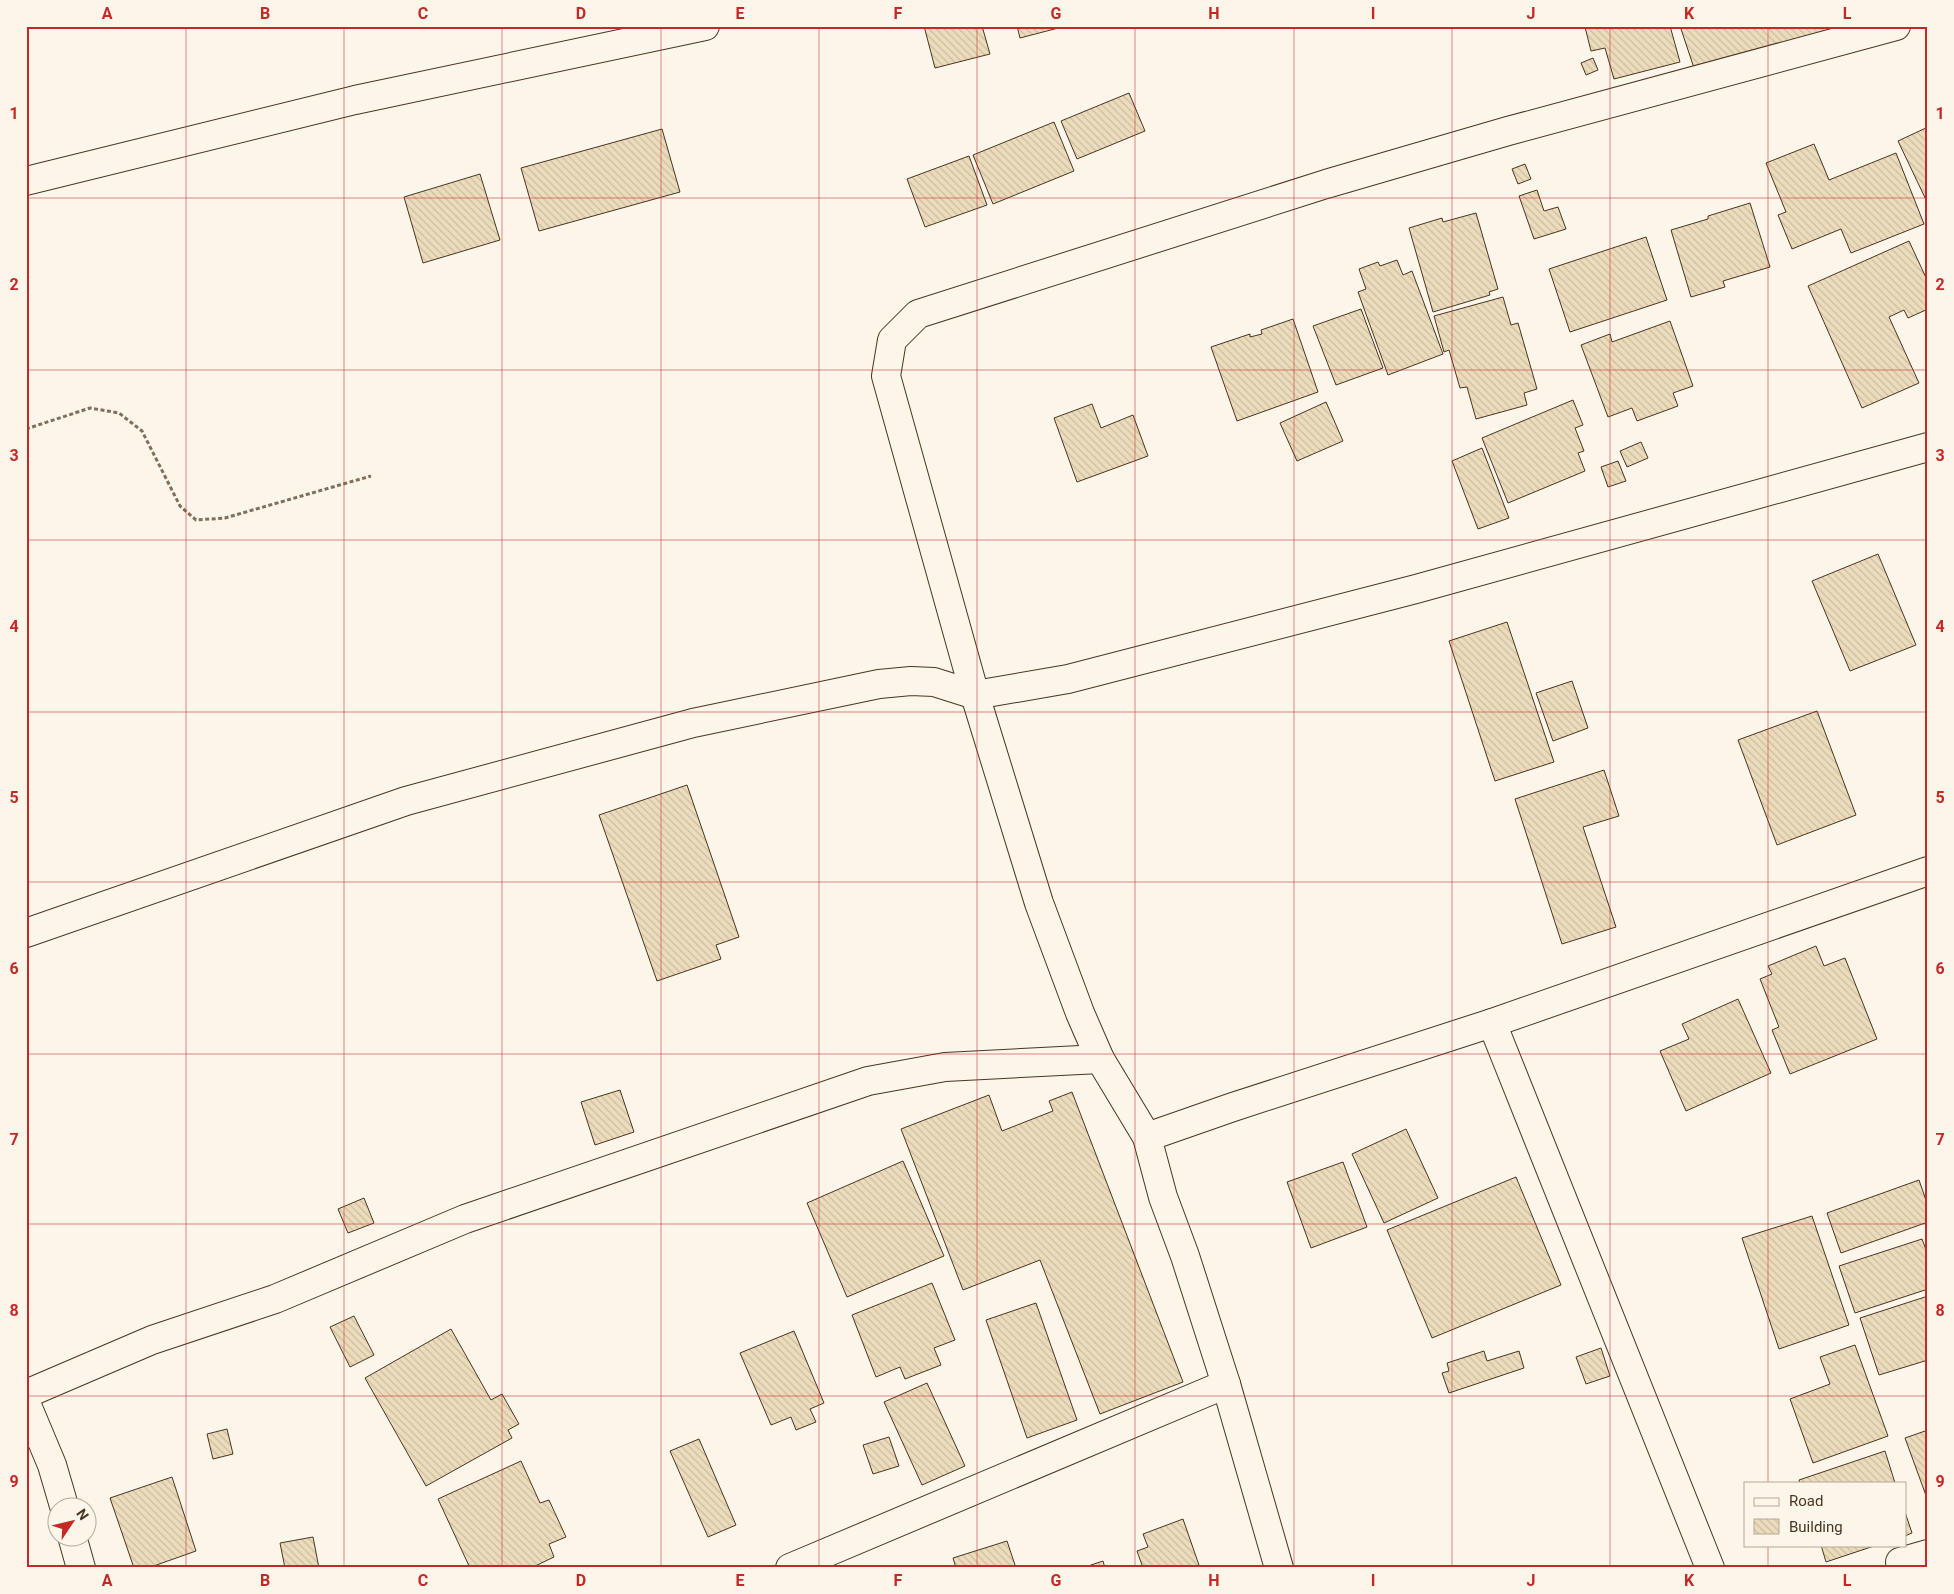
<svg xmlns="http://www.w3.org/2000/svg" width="1954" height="1594" font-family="Roboto,sans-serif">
  <defs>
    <pattern id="building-back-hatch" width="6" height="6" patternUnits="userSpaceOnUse" patternTransform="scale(1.25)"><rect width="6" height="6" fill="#ecdcbc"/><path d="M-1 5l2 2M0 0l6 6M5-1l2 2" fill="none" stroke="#ccbda1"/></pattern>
  </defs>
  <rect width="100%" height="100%" fill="#fbf6e9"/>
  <!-- building -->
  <g fill="url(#building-back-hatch)" stroke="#4a3520">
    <polygon points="924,26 982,26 990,54 935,68"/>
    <polygon points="1017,26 1066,26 1020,38"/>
    <polygon points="1588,26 1670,26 1680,62 1614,79 1605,48 1591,51 1585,27"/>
    <polygon points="1680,26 1840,26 1696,74"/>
    <polygon points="1593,58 1598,70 1586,75 1581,63"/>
    <polygon points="1129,93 1145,131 1077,159 1061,121"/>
    <polygon points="1054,122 1074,171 993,204 973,155"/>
    <polygon points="1928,127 1928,204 1898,141"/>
    <polygon points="662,129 680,192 539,231 521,168"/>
    <polygon points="1814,144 1829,180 1896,153 1924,224 1851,253 1841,229 1792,249 1778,215 1786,212 1766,163"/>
    <polygon points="969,156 987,205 925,227 907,179"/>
    <polygon points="1525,164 1531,179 1518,184 1512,169"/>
    <polygon points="480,174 500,240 423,263 404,197"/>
    <polygon points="1537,190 1544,211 1558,207 1566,229 1534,239 1519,196"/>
    <polygon points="1750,203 1770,267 1723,281 1725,287 1691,297 1671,230 1708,219 1708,216"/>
    <polygon points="1476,213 1498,289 1489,292 1490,295 1433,312 1409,228 1442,218 1443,222"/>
    <polygon points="1646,237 1667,300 1570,332 1549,269"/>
    <polygon points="1909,241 1928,282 1928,309 1908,318 1904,310 1889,317 1919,383 1862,408 1808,286"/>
    <polygon points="1397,260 1403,275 1412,271 1443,354 1388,375 1358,292 1366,289 1359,269 1378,262 1380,266"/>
    <polygon points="1503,297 1511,325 1518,323 1537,389 1524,393 1527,405 1476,419 1467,387 1460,388 1449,350 1444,352 1434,316"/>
    <polygon points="1361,309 1383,368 1336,385 1313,326"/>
    <polygon points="1293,319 1318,392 1237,421 1211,347 1250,334 1250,337 1262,334 1261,330"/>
    <polygon points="1670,321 1693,386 1673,393 1678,406 1637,421 1632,408 1608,417 1581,345 1610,334 1612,342"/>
    <polygon points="1573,400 1583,425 1575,428 1584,451 1578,453 1585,471 1508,503 1482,438"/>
    <polygon points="1326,402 1343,441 1297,461 1280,423"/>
    <polygon points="1092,404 1101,428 1133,415 1148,456 1077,482 1054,418"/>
    <polygon points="1641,442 1648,458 1627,467 1620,451"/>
    <polygon points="1482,448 1509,518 1478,529 1452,461"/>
    <polygon points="1618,461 1626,481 1608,487 1601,467"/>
    <polygon points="1878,554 1916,645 1850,671 1812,581"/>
    <polygon points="1507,622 1554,762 1495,781 1449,641"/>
    <polygon points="1572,681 1588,728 1553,741 1536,693"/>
    <polygon points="1817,711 1856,815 1777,845 1738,740"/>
    <polygon points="1604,770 1619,816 1583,827 1616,927 1562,944 1515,799"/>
    <polygon points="687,785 739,937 716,945 721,959 657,981 599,815"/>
    <polygon points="1816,946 1824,966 1845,958 1877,1039 1790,1074 1772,1030 1779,1027 1760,979 1772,974 1768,966"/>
    <polygon points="1738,999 1771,1073 1686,1111 1660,1051 1689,1039 1682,1024"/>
    <polygon points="620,1090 634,1132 595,1145 581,1102"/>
    <polygon points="1072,1092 1183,1382 1100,1414 1040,1260 963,1290 901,1129 989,1095 1002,1131 1053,1111 1049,1101"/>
    <polygon points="1406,1129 1438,1198 1384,1223 1352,1154"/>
    <polygon points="903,1161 944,1256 847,1297 807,1203"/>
    <polygon points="1343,1162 1367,1227 1311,1248 1287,1182"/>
    <polygon points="1516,1177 1561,1285 1432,1338 1387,1230"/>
    <polygon points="1919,1180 1928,1206 1928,1222 1841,1253 1827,1213"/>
    <polygon points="364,1198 374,1223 348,1233 338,1209"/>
    <polygon points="1812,1216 1849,1325 1779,1349 1742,1238"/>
    <polygon points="1922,1239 1928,1255 1928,1289 1855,1313 1839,1266"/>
    <polygon points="932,1283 955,1340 934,1348 941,1365 905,1379 900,1367 876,1377 852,1315"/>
    <polygon points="1928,1296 1928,1360 1879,1375 1860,1318"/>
    <polygon points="1036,1303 1077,1420 1027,1438 986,1320"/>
    <polygon points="354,1316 374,1355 350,1367 330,1327"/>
    <polygon points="451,1329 491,1400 502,1394 519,1424 508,1430 512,1438 426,1486 365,1378"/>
    <polygon points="794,1331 824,1403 810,1409 816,1422 796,1430 791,1417 771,1425 740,1353"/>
    <polygon points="1855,1345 1888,1436 1813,1463 1790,1399 1830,1384 1820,1357"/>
    <polygon points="1601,1348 1610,1376 1586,1384 1576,1357"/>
    <polygon points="1484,1351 1487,1361 1519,1351 1524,1368 1449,1393 1442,1373 1449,1371 1447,1363"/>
    <polygon points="927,1383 965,1466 922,1485 884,1402"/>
    <polygon points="227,1429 233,1454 213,1459 207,1434"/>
    <polygon points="1928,1430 1928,1501 1905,1438"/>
    <polygon points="889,1437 899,1466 873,1474 863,1445"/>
    <polygon points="699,1439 736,1525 708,1537 670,1451"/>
    <polygon points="1885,1451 1895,1483 1800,1483 1799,1480"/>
    <polygon points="521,1461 540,1503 549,1500 566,1537 549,1544 554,1557 531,1568 470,1568 438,1499"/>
    <polygon points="172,1477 196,1551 148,1568 134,1568 110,1498"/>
    <polygon points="1905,1512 1912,1533 1905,1536"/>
    <polygon points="1183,1519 1200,1568 1143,1568 1137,1551 1148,1547 1143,1534"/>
    <polygon points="313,1537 319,1568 285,1568 280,1543"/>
    <polygon points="1007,1541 1016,1568 956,1568 953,1558"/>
    <polygon points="1821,1545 1877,1545 1826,1562"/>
    <polygon points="1103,1561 1105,1568 1082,1568"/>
  </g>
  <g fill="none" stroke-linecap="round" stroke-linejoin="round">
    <!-- street casing -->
    <g stroke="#4a3520" stroke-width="30">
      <g id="street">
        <polyline points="26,181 355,100 705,26"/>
        <polyline points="26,933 406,801 693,723 879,684 911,681 934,682 975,695 1068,679 1416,589 1928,447"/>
        <polyline points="1492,1023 1710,1568"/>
        <polyline points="1147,1137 1233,1107 1492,1023 1928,871"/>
        <polyline points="26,1394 152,1340 275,1299 465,1219 868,1081 945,1067 1100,1059"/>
        <polyline points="26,1403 52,1465 64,1506"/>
        <polyline points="72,1536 81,1568"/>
        <polyline points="1900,1562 1928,1554"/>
        <polyline points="790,1568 1226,1384"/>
        <polyline points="1279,1568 1226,1384 1185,1256 1163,1197 1147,1137 1100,1059 1080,1013 1039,903 975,695 886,376 892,340 918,314 1326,184 1508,131 1896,26"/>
      </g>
    </g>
    <!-- path -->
    <polyline stroke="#7f6f5c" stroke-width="3" stroke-dasharray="4 2.5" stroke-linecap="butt" points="26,429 90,408 119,413 142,431 180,506 196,520 225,518 371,476"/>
    <!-- street -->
    <use href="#street" stroke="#fbf6e9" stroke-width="28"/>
  </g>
  <!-- grid -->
  <path fill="none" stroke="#c62828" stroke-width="1" stroke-opacity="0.55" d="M186 26V1568M344 26V1568M502 26V1568M661 26V1568M819 26V1568M977 26V1568M1135 26V1568M1294 26V1568M1452 26V1568M1610 26V1568M1768 26V1483M26 198H1928M26 370H1928M26 540H1928M26 712H1928M26 882H1928M26 1054H1928M26 1224H1928M26 1396H1928M1768 1545V1568"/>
  <!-- border -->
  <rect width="1954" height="1594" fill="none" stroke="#fbf6e9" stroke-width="55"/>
  <!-- legend -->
  <rect x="1744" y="1482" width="162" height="65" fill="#fbf6e9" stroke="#b4a999"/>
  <rect x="1754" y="1498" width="25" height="8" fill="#fbf6e9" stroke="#b4a999"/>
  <text x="1789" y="1506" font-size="15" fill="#4a3520">Road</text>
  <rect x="1754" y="1519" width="25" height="15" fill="url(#building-back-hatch)" stroke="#b4a999"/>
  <text x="1789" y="1532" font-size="15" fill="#4a3520">Building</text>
  <!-- north arrow -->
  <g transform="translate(72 1522) rotate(55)"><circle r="24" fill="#fbf6e9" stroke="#b4a999"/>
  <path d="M0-4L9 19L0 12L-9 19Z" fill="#c62828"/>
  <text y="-8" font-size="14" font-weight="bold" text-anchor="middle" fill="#4a3520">N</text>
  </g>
  <rect x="28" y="28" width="1898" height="1538" fill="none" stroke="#c62828" stroke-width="2"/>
  <g font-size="16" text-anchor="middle" font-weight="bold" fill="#c62828">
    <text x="107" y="19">A</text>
    <text x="265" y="19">B</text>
    <text x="423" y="19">C</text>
    <text x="581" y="19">D</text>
    <text x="740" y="19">E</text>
    <text x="898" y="19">F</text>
    <text x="1056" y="19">G</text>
    <text x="1214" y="19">H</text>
    <text x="1373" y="19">I</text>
    <text x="1531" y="19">J</text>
    <text x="1689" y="19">K</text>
    <text x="1847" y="19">L</text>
    <text x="14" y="119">1</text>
    <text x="1940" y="119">1</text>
    <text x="14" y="290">2</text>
    <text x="1940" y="290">2</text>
    <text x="14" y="461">3</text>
    <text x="1940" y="461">3</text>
    <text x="14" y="632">4</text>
    <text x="1940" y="632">4</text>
    <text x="14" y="803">5</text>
    <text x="1940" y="803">5</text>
    <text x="14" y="974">6</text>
    <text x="1940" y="974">6</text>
    <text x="14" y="1145">7</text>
    <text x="1940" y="1145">7</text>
    <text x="14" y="1316">8</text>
    <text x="1940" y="1316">8</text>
    <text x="14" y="1487">9</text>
    <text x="1940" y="1487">9</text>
    <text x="107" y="1586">A</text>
    <text x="265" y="1586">B</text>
    <text x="423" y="1586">C</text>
    <text x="581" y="1586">D</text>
    <text x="740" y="1586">E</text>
    <text x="898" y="1586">F</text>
    <text x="1056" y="1586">G</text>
    <text x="1214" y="1586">H</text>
    <text x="1373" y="1586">I</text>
    <text x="1531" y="1586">J</text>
    <text x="1689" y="1586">K</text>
    <text x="1847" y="1586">L</text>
  </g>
</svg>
